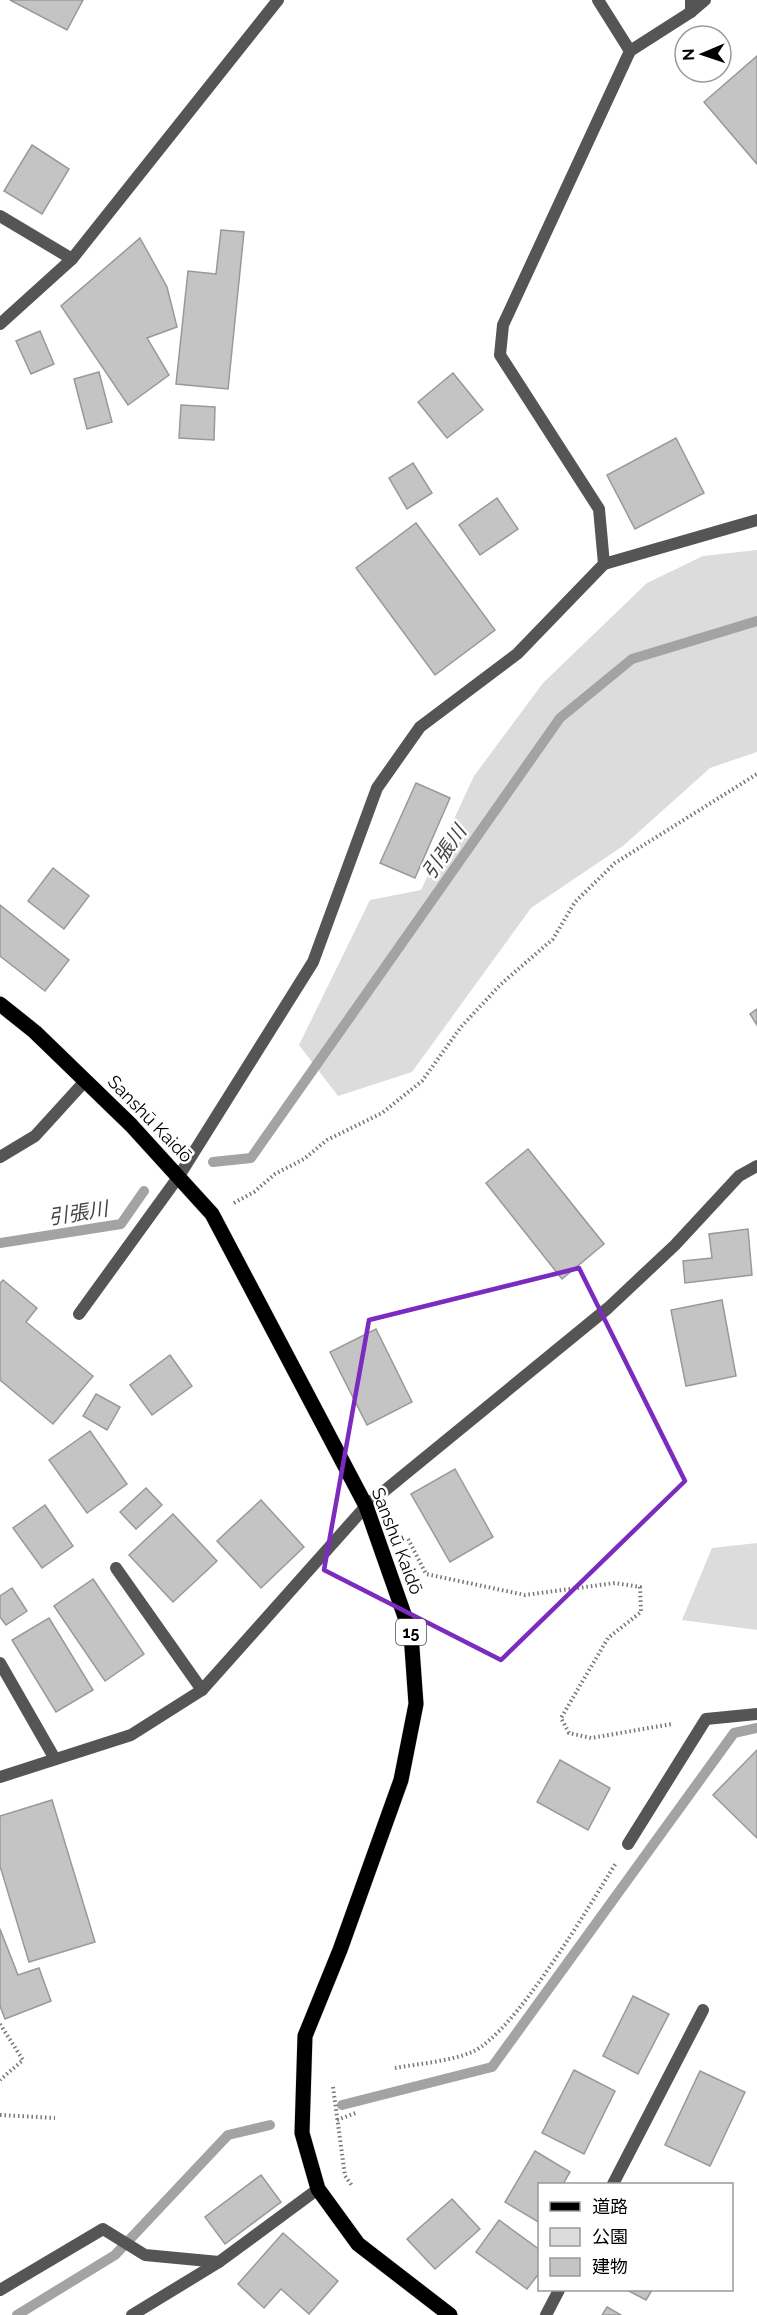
<svg xmlns="http://www.w3.org/2000/svg" width="757" height="2315" font-family="Raleway,'Noto Sans JP',sans-serif">
  <rect width="100%" height="100%" fill="#fff"/>
  <!-- green -->
  <g fill="#dcdcdc">
    <polygon points="757,550 757,752 710,768 623,846 531,908 412,1072 338,1096 299,1045 370,900 421,890 474,776 543,683 647,583 703,556"/>
    <polygon points="757,1543 757,1630 682,1620 712,1548"/>
  </g>
  <g fill="none" stroke-linecap="round" stroke-linejoin="round">
    <!-- stream -->
    <g stroke="#a3a3a3" stroke-width="10">
      <polyline points="213,1162 251,1158 560,718 632,659 757,621"/>
      <polyline points="0,1243 121,1224 144,1191"/>
      <polyline points="342,2105 492,2067 734,1733 757,1728"/>
      <polyline points="17,2315 115,2255 228,2135 270,2125"/>
    </g>
  </g>
  <!-- building -->
  <g fill="#c4c4c4" stroke="#999" stroke-width="1.5">
    <polygon points="10,0 83,0 67,30"/>
    <polygon points="757,56 757,164 704,102"/>
    <polygon points="32,145 69,169 42,214 4,191"/>
    <polygon points="221,230 244,232 228,389 176,384 188,271 216,274"/>
    <polygon points="140,238 167,287 177,327 147,338 169,375 128,405 61,306"/>
    <polygon points="40,331 54,364 31,374 16,341"/>
    <polygon points="99,372 112,422 87,429 74,379"/>
    <polygon points="453,373 483,410 447,438 418,402"/>
    <polygon points="181,405 215,407 214,440 179,438"/>
    <polygon points="676,438 704,493 635,529 607,475"/>
    <polygon points="413,463 432,493 407,509 389,478"/>
    <polygon points="497,498 518,529 480,555 459,525"/>
    <polygon points="416,523 495,630 435,675 356,568"/>
    <polygon points="416,783 450,798 415,878 380,863"/>
    <polygon points="53,868 89,896 64,929 28,901"/>
    <polygon points="0,905 69,960 45,991 0,956"/>
    <polygon points="757,1009 757,1025 750,1014"/>
    <polygon points="528,1149 604,1244 562,1279 486,1183"/>
    <polygon points="748,1229 752,1275 685,1283 683,1261 712,1258 709,1234"/>
    <polygon points="3,1280 37,1308 26,1322 93,1376 53,1424 0,1380 0,1283"/>
    <polygon points="722,1300 736,1376 686,1386 671,1310"/>
    <polygon points="376,1329 412,1402 367,1425 330,1352"/>
    <polygon points="170,1355 192,1386 152,1415 130,1385"/>
    <polygon points="96,1394 120,1407 107,1430 83,1416"/>
    <polygon points="90,1431 127,1484 87,1513 49,1460"/>
    <polygon points="455,1469 493,1537 450,1562 411,1494"/>
    <polygon points="146,1488 162,1505 136,1529 120,1512"/>
    <polygon points="261,1500 304,1547 261,1588 217,1541"/>
    <polygon points="45,1505 73,1546 42,1568 13,1528"/>
    <polygon points="173,1514 217,1561 173,1602 129,1555"/>
    <polygon points="93,1579 144,1654 105,1681 54,1606"/>
    <polygon points="12,1588 27,1611 6,1625 0,1617 0,1596"/>
    <polygon points="49,1618 93,1690 56,1712 12,1640"/>
    <polygon points="757,1750 757,1838 713,1795"/>
    <polygon points="560,1760 610,1788 588,1830 537,1802"/>
    <polygon points="52,1800 95,1942 29,1962 0,1866 0,1816"/>
    <polygon points="0,1929 18,1975 39,1968 51,2001 5,2019 0,2006"/>
    <polygon points="633,1996 669,2014 638,2074 603,2056"/>
    <polygon points="574,2070 615,2091 584,2154 542,2133"/>
    <polygon points="700,2071 745,2092 710,2166 665,2145"/>
    <polygon points="535,2151 570,2172 563,2184 540,2184 540,2223 505,2202"/>
    <polygon points="261,2175 281,2202 225,2244 205,2217"/>
    <polygon points="452,2199 480,2229 435,2269 407,2239"/>
    <polygon points="499,2220 540,2250 540,2272 527,2289 476,2252"/>
    <polygon points="283,2233 338,2281 309,2314 281,2289 264,2308 238,2284"/>
    <polygon points="627,2290 652,2290 646,2300"/>
    <polygon points="607,2307 621,2315 602,2315"/>
  </g>
  <g fill="none" stroke-linecap="round" stroke-linejoin="round">
    <!-- primary casing -->
    <g stroke="#dbdbdb" stroke-width="16">
      <polyline id="primary" points="0,1004 35,1032 131,1125 212,1214 366,1506 411,1634 416,1704 401,1780 340,1950 305,2036 302,2133 318,2189 358,2244 450,2315"/>
    </g>
    <!-- path -->
    <g stroke="#777" stroke-width="4" stroke-dasharray="1.5 3" stroke-linecap="butt">
      <polyline points="234,1203 254,1192 275,1174 304,1159 327,1140 382,1113 422,1081 461,1027 501,984 553,939 575,902 615,863 757,774"/>
      <polyline points="408,1539 426,1574 525,1595 615,1583 640,1587 641,1612 608,1638 561,1718 569,1733 591,1738 672,1724"/>
      <polyline points="0,2024 23,2060 0,2080"/>
      <path d="M395 2068C417 2064 451 2061 472 2052 515 2033 589 1906 616 1863"/>
      <polyline points="333,2087 345,2176 353,2187"/>
      <polyline points="0,2115 55,2118"/>
      <polyline points="337,2120 358,2112"/>
    </g>
    <!-- lane -->
    <g stroke="#555" stroke-width="12">
      <polyline points="691,0 691,12"/>
      <polyline points="0,216 72,259"/>
      <polyline points="0,1157 35,1136 86,1080"/>
      <polyline points="628,1844 706,1719 757,1714"/>
      <polyline points="613,2184 703,2010"/>
      <polyline points="546,2315 559,2290"/>
    </g>
    <!-- street -->
    <g stroke="#555" stroke-width="12">
      <polyline points="630,51 691,12 705,0"/>
      <polyline points="0,324 72,259 278,0"/>
      <polyline points="604,564 757,520"/>
      <polyline points="79,1314 179,1176 313,962 377,788 420,727 517,654 604,564 599,509 500,355 503,325 630,51 598,0"/>
      <polyline points="116,1568 202,1690"/>
      <polyline points="0,1663 55,1759"/>
      <polyline points="0,1777 131,1735 202,1690 366,1506 608,1308 675,1245 739,1176 757,1166"/>
      <polyline points="0,2290 103,2229 145,2255 219,2262"/>
      <polyline points="132,2315 219,2262 318,2189"/>
    </g>
    <!-- primary -->
    <use href="#primary" stroke="#000" stroke-width="15"/>
  </g>
  <!-- marked area -->
  <path fill="none" stroke="#7b2cbf" stroke-width="4.5" stroke-linejoin="round" d="M579 1268 685 1481 501 1660 324 1570 369 1320Z"/>
  <g text-anchor="middle" stroke-width="5" stroke-linejoin="round" paint-order="stroke">
    <!-- shield labels -->
    <rect fill="#fff" stroke="#4c4c4c" stroke-width="1.5" x="396" y="1619" width="30" height="26" rx="4.5"/>
    <g font-size="16" font-weight="bold" fill="#000">
      <text x="411" y="1638">15</text>
    </g>
    <!-- street labels -->
    <g font-size="18" fill="#000" stroke="#fff">
      <text transform="translate(150 1119) rotate(46)" y="6">Sanshū Kaidō</text>
      <text transform="translate(397 1541) rotate(69)" y="6">Sanshū Kaidō</text>
    </g>
    <!-- water labels -->
    <g font-size="20" font-style="italic" fill="#444" stroke="#fff">
      <text transform="translate(444 852) rotate(-55)" y="7">引張川</text>
      <text transform="translate(78 1213) rotate(-9)" y="7">引張川</text>
    </g>
  </g>
  <!-- legend -->
  <rect x="538" y="2183" width="195" height="108" fill="#ffffff" stroke="#999999" stroke-width="1.5"/>
  <rect x="550" y="2202" width="30" height="9" fill="#000000" stroke="#999999" stroke-width="1.5"/>
  <text x="592" y="2213" font-size="18" fill="#000000">道路</text>
  <rect x="550" y="2228" width="30" height="18" fill="#dcdcdc" stroke="#999999" stroke-width="1.5"/>
  <text x="592" y="2243" font-size="18" fill="#000000">公園</text>
  <rect x="550" y="2258" width="30" height="18" fill="#c4c4c4" stroke="#999999" stroke-width="1.5"/>
  <text x="592" y="2273" font-size="18" fill="#000000">建物</text>
  <!-- north arrow -->
  <g transform="translate(703 54) rotate(268)"><circle r="28" fill="#ffffff" stroke="#999999" stroke-width="1.5"/>
  <path d="M0-4.5L10 22L0 15L-10 22Z" fill="#000000"/>
  <text y="-9" font-size="16" font-weight="bold" text-anchor="middle" fill="#000000">N</text>
  </g>
</svg>
